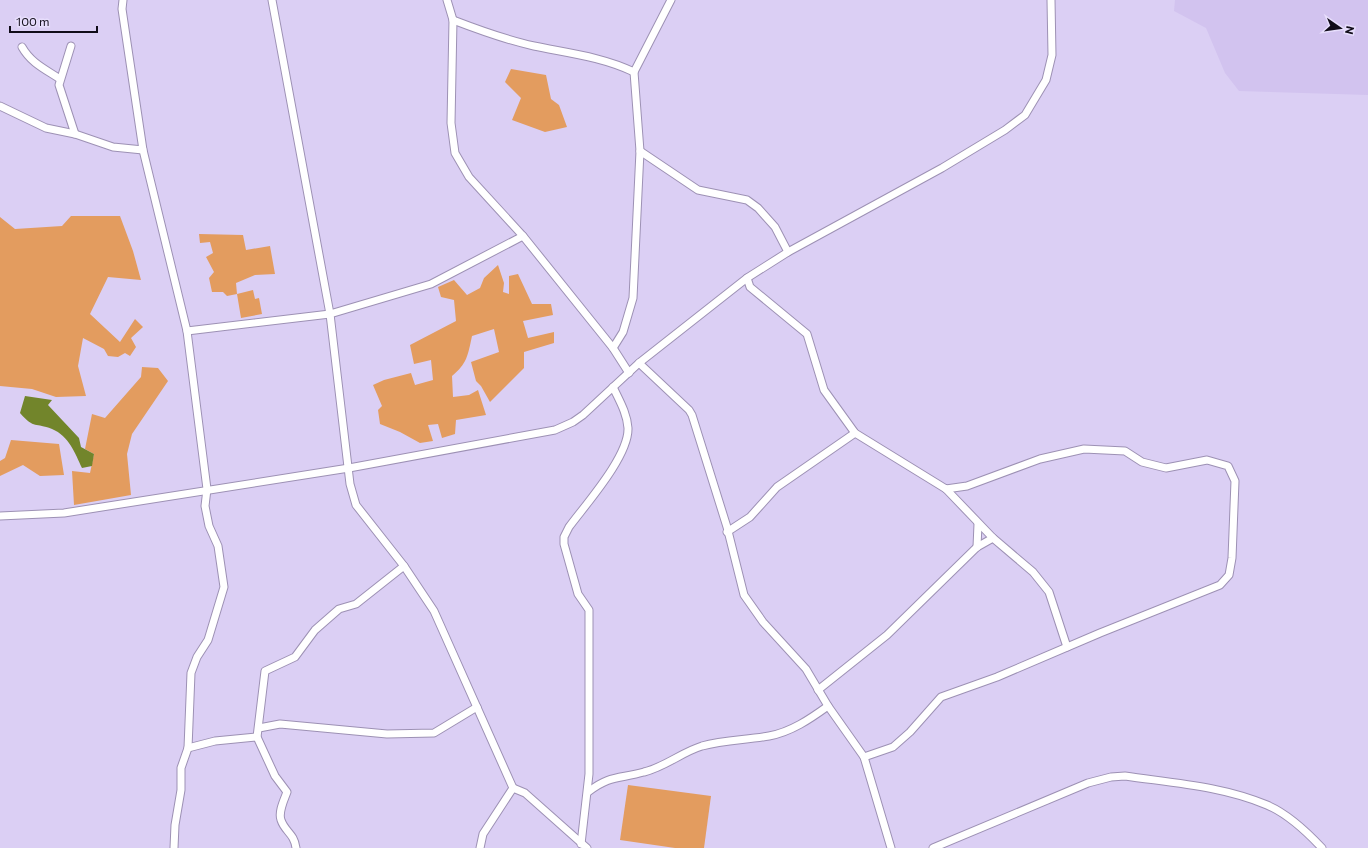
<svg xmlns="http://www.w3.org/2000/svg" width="1368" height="848" font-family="Commissioner,sans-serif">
  <rect width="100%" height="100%" fill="#dbcff4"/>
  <!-- built -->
  <polygon fill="#d2c3ef" points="1175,0 1368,0 1368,95 1239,91 1225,73 1206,28 1174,11"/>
  <!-- green -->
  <g fill="#e39c5f">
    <polygon points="511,69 546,75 551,99 559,105 567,127 545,132 512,120 521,98 505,82"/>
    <polygon points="71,216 120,216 133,251 141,280 108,277 90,314 120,342 135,319 143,327 131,338 136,347 130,356 125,353 118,357 108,356 104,349 83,338 78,366 86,396 56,397 32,389 0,386 0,217 15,229 62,226"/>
    <polygon points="199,234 243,235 246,250 270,246 275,274 255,275 236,283 237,294 253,290 255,299 259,298 262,314 241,318 237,294 227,296 223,292 212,292 209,278 214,272 206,257 213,253 210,242 200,243"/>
    <path d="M498 265 504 283 503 292 509 294V276L518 274 532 304H551L553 315 523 321 528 338 554 332V343L524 352V368L490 402 481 386 476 381 471 362 499 352 494 329 472 336C468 355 467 364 452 376L453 397 469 395 478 390 486 415 456 420 455 434 442 438 438 424 428 425 433 441 420 443 400 432 380 424 378 410 382 406 373 385 384 380 411 373 415 385 433 380 431 360 414 364 410 345 456 321 454 300 441 297 438 287 454 280 467 295 480 288 484 278Z"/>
    <polygon points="142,367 158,368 168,381 132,434 127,454 131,495 74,505 72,471 90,473 94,454 85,449 92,414 105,418 141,377"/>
    <polygon points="11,440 59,444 64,475 40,476 23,465 0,476 0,461 5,458"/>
    <polygon points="628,785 711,796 704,848 675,848 620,840"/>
  </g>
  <!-- water -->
  <path fill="#72852b" d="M25 396 52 400 48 405 79 438 81 447 94 454 92 466 82 468C75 453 69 436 52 429 35 422 35 430 20 413Z"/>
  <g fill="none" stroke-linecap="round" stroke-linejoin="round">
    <!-- minor casing -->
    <g stroke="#9d91b4" stroke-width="9">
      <g id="minor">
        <polyline points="123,0 122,9 143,150 187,331 207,489 205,506 209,526 218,546 224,587 208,640 197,657 191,673 188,748 181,768 181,790 175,825 174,848"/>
        <polyline points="272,0 330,314 350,484 356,505 404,566 434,611 513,788 483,834 480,848"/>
        <polyline points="447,0 453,20 451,123 455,153 469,177 523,236 613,348 629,373"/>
        <path d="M453 20C479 30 506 40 534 46 568 53 603 57 634 72"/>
        <polyline points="71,46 59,85 75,134"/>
        <path d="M22 47C31 63 45 69 60 79"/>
        <polyline points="0,106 46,128 75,134 113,147 143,150"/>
        <polyline points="640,151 698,190 747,200 758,208 775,227 788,252"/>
        <polyline points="747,278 750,287 807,334 824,390 855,433 946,489 967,486 1040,459 1084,449 1125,451 1142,462 1166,468 1207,460 1228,466 1235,481 1232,558 1229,575 1220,585 1100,633 997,677 941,697 910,732 893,747 864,757"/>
        <polyline points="187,331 330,314 431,284 523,236"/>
        <polyline points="613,348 623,332 633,298 640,151 634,72 671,0"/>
        <polyline points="639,363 689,410 692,415 727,527 744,595 763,622 806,669 828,706 864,757 891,848"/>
        <polyline points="946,489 993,538 1033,572 1049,592 1067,647"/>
        <polyline points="0,516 64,513 349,468 555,430 573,422 583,415 639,363 747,278 788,252 942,168 1005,130 1025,115 1046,80 1052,55 1051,0"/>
        <polyline points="727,532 750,517 777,487 855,433"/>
        <polyline points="977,547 978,524"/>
        <polyline points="818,690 887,635 977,547 993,538"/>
        <polyline points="259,728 280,724 387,734 434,733 477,707"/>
        <polyline points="188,748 215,741 257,737"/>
        <polyline points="513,788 525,793 587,848"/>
        <path d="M588 792C610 775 619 779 644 772 665 767 682 752 702 746 724 740 747 740 769 736 791 732 810 719 828 706"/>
        <path d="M581 844 589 774V610L578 594 564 544V537L569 527C586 504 629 456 628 428 627 413 619 400 613 387"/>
        <path d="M296 848C294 833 285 832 281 820 278 812 284 800 287 792L275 776 257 737 265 671 295 657 315 630 339 609 356 604 404 566"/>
        <path d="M933 848 1088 783 1111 777 1125 776C1173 783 1222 786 1267 805 1286 813 1308 833 1322 848"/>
      </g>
    </g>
    <!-- minor -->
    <use href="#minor" stroke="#fff" stroke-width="7"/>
  </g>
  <!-- north arrow -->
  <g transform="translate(1340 28) rotate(103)" stroke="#e7defc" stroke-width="3" paint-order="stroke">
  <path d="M0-3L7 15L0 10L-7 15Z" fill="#100c18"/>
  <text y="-6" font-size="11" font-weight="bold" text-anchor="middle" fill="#100c18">N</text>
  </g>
  <!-- scale -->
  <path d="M10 26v6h87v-6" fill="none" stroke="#100c18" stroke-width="2"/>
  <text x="16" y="26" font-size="12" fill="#100c18" stroke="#e7defc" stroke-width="3" paint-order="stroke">100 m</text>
</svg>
